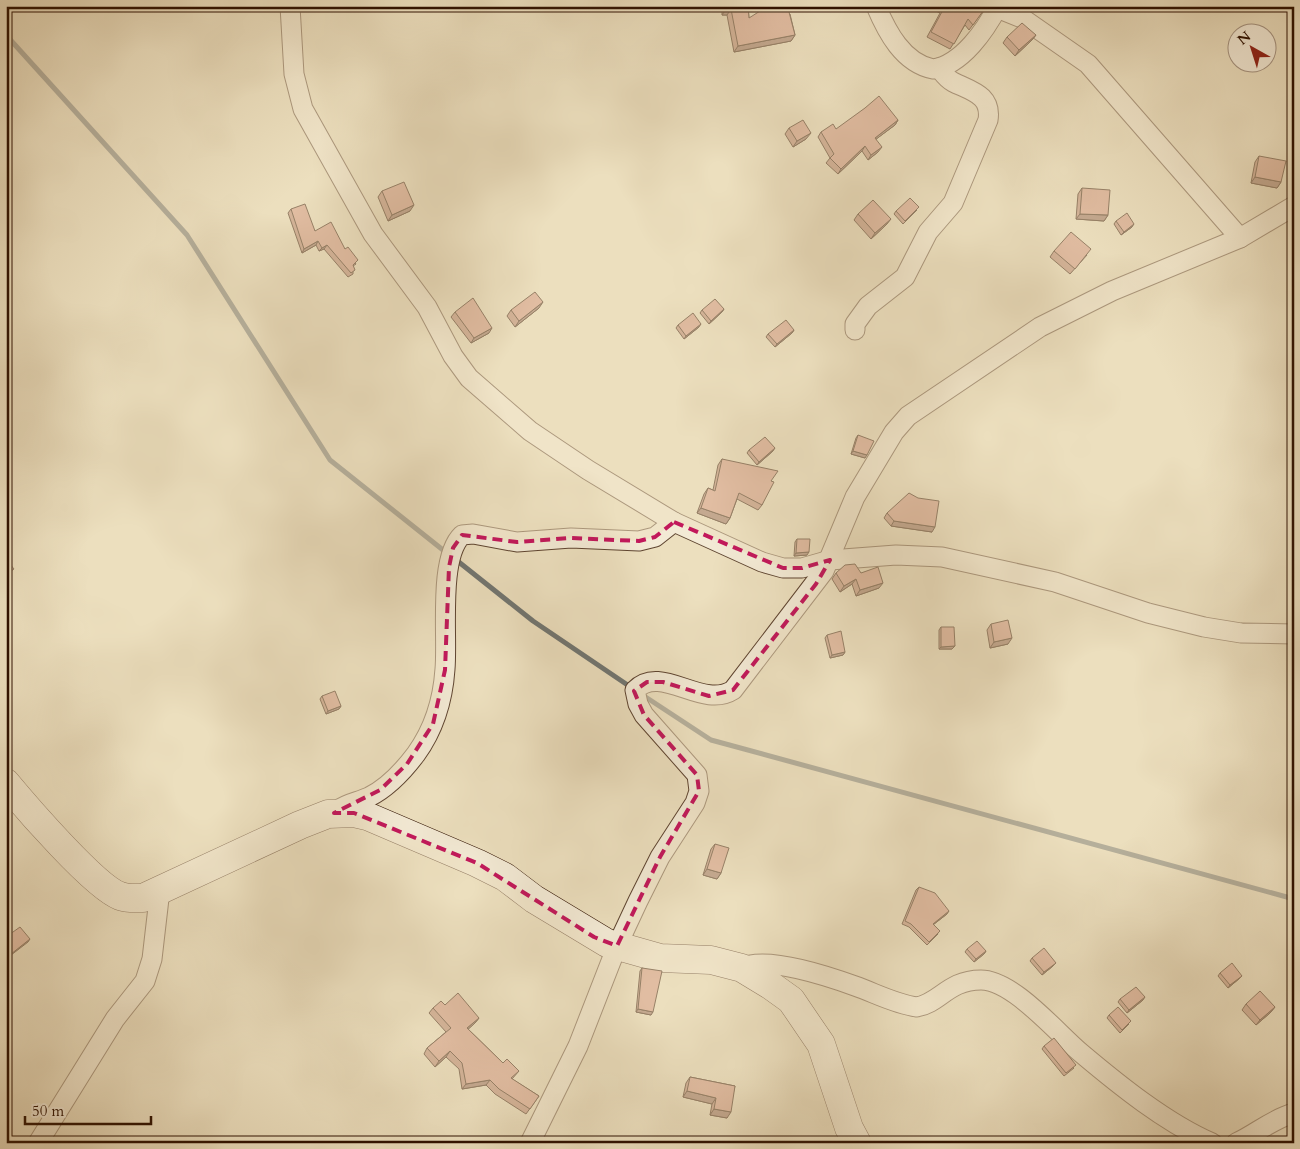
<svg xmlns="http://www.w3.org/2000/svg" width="1300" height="1149" font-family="Cardo,serif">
  <rect width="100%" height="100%" fill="#ecdfbe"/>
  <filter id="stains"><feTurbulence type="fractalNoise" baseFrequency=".004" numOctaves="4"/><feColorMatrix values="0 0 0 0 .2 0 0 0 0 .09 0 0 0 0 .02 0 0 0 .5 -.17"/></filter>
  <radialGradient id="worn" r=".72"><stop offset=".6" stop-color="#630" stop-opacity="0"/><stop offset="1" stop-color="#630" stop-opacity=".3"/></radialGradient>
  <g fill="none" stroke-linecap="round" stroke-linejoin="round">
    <!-- stream -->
    <g stroke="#727671" stroke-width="5">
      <polyline points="6,35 187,235 330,460 448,554"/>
      <polyline points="455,559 533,621 632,688"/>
      <polyline points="641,694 711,740 1294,899"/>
    </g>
    <!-- street casing -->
    <g stroke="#5e4430" stroke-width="21">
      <g id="street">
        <polyline points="290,6 294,74 303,109 373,234 427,307 453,356 469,378 530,431 588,470 674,522 762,562 783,568 802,568 830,560 896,555 942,557 1055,582 1148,613 1204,627 1241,633 1294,634"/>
        <path d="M876 6C887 32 903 63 933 69 962 65 986 29 998 6"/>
        <polyline points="997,8 1022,18 1088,64 1240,238"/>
        <path d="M855 330V324L868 306 905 277 928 232 953 203 988 120C992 95 971 91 953 82 947 79 943 73 939 68"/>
        <path d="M338 810C347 803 358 802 369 797 387 788 404 770 416 754 434 729 443 699 445 669 448 636 438 558 462 535L473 534 517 542 571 538 639 541 655 537 674 522"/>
        <path d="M742 968C765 955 830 977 855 986 875 993 895 1004 917 1007 940 1003 948 980 981 980 1013 980 1057 1033 1081 1053 1119 1085 1166 1123 1212 1143"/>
        <polyline points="38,1143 115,1019 145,981 152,959 160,890"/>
        <path d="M530 1143 578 1046 617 946 638 901 660 857 695 803 699 791 697 775 644 715 638 704 635 690C661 663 702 710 733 690L824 571 855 497 894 432 908 416 1040 327 1112 291 1240 238 1294 206"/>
        <path d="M1236 1143C1256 1134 1272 1119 1294 1113"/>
      </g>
    </g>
    <!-- secondary casing -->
    <g stroke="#2f1100" stroke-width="29">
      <path id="secondary" d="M6 783C26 807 95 887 120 896 128 899 135 898 143 898L300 825 328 814 354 813 367 816 477 863 505 877 534 899 607 943 660 958 711 960 742 968 770 985 791 1000 821 1044 849 1128 857 1143"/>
    </g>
    <!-- street -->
    <use href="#street" stroke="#f3ead5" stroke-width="19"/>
    <!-- secondary -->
    <use href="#secondary" stroke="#f3ead5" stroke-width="28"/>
  </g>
  <!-- wall -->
  <g fill="#b5816e" stroke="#2f1100">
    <polygon points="722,6 748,6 749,18 790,14 795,35 791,41 734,52 727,15 722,15"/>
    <polygon points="931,6 979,6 983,11 969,30 965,25 950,49 927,37 940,13 930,8"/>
    <polygon points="1036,35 1032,40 1015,56 1003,43 1007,37"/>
    <polygon points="898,120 895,125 876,139 878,152 868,160 862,151 838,174 826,163 830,158 818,137 821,132"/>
    <polygon points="789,128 806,139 793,147 785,134"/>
    <polygon points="1259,156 1281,182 1277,188 1251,183 1255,162"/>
    <polygon points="1082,188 1108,215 1104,221 1076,219 1078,194"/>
    <polygon points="382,191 410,211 388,221 378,197"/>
    <polygon points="291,209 315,231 345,249 356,264 353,266 353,274 348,277 324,249 319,251 316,245 302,253 288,213"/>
    <polygon points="917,210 903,224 894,214 896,211"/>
    <polygon points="858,214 887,224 871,239 854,220"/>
    <polygon points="1116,221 1132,227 1121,235 1114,224"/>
    <polygon points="1054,251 1087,255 1070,274 1050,257"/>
    <polygon points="539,308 515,327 507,316 511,310"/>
    <polygon points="724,309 722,312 709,324 700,313 702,310"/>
    <polygon points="455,312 489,333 471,343 451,317"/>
    <polygon points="678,325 699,327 684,339 676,328"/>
    <polygon points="794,330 792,333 775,347 766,337 768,334"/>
    <polygon points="858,435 865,458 851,454 856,438"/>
    <polygon points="749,450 773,451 757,465 747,453"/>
    <polygon points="722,459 771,481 762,505 758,510 737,499 730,518 726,524 697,513 704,494 708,488 713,490 718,465"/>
    <polygon points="887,513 932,532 891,526 884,518"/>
    <polygon points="797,539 807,555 794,556 795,542"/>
    <polygon points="836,573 861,573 879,588 856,596 852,584 840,592 832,579"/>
    <polygon points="991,624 1008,644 990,648 987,630"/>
    <polygon points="941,627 955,646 952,649 939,649 939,630"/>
    <polygon points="827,635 845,652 843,655 830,658 825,638"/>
    <polygon points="322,696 341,706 339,709 326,714 320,699"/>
    <polygon points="715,844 721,873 717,879 703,875 711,849"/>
    <polygon points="919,887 947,914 933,925 938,934 927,945 909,927 902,924 916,890"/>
    <polygon points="967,949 986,951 984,954 974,962 965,952"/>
    <polygon points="1032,958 1053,966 1042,975 1030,961"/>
    <polygon points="642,968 651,1015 636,1012 640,971"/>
    <polygon points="1220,973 1242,976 1240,978 1228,988 1218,976"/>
    <polygon points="1120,999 1143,1000 1127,1013 1118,1002"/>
    <polygon points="1246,1004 1275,1007 1270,1013 1256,1025 1242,1010"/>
    <polygon points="445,1005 479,1018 475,1023 468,1029 503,1063 519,1071 512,1079 539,1096 526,1114 495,1094 486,1085 462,1089 459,1069 446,1057 435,1067 424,1054 427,1048 446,1032 429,1013 433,1008"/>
    <polygon points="1109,1015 1129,1024 1120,1033 1107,1018"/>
    <polygon points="1044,1046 1074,1068 1064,1076 1042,1049"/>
    <polygon points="690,1077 735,1086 727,1118 710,1115 712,1104 683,1097 686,1083"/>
  </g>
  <!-- shaded-wall -->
  <g fill="#93695a" stroke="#2f1100">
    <polygon points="726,9 731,9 727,15 722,15"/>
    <polygon points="795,35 791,41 734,52 738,46"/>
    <polygon points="1036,35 1032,40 1015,56 1019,50"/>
    <polygon points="898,120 895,125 871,143 875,138"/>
    <polygon points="811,133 806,139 793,147 797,141"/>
    <polygon points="865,146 862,151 838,174 841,169"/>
    <polygon points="882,147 878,152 868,160 871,155"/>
    <polygon points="1255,177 1281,182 1277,188 1251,183"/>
    <polygon points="414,205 410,211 388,221 392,215"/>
    <polygon points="1080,214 1108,215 1104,221 1076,219"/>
    <polygon points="891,219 887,224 871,239 875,233"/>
    <polygon points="1134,224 1132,227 1121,235 1124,232"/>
    <polygon points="318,241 316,245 302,253 304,249"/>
    <polygon points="327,245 324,249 319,251 322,248"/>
    <polygon points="543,302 539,308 515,327 519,321"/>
    <polygon points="724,309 722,312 709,324 711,321"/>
    <polygon points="701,324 699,327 684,339 686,336"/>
    <polygon points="492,328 489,333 471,343 474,338"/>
    <polygon points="794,330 792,333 775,347 777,344"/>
    <polygon points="775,448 773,451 757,465 759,462"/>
    <polygon points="853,451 867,455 865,458 851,454"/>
    <polygon points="701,508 730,518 726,524 697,513"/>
    <polygon points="894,521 935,527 932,532 891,526"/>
    <polygon points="809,552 807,555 794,556 796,553"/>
    <polygon points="856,579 852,584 840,592 844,586"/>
    <polygon points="883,583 879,588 856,596 860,590"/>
    <polygon points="1012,638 1008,644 990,648 994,642"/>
    <polygon points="955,646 952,649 939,649 941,647"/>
    <polygon points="845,652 843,655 830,658 832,655"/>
    <polygon points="341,706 339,709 326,714 328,711"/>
    <polygon points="707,869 721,873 717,879 703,875"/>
    <polygon points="949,911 947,914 930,927 933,924"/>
    <polygon points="30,939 28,942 6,959 6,958"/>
    <polygon points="986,951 984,954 974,962 976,959"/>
    <polygon points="1056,963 1053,966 1042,975 1044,972"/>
    <polygon points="1242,976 1240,978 1228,988 1230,985"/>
    <polygon points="1145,997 1143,1000 1127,1013 1129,1010"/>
    <polygon points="1275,1007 1270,1013 1256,1025 1260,1020"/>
    <polygon points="638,1009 653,1012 651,1015 636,1012"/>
    <polygon points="479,1018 475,1023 464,1033 467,1028"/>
    <polygon points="450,1051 446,1057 435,1067 439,1061"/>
    <polygon points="490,1080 486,1085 462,1089 466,1084"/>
    <polygon points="687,1091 716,1098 712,1104 683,1097"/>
    <polygon points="714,1109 731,1112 727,1118 710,1115"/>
  </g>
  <!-- building -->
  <g fill="#d29680" stroke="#2f1100">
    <polygon points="726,6 748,6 749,18 768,6 791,6 793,10 789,12 795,35 738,46 731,9 726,9"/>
    <polygon points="940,6 979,6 983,11 973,25 968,19 954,44 931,32 944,8"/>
    <polygon points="1022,23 1036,35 1019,50 1007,37"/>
    <polygon points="879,96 898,120 875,138 882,147 871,155 865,146 841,169 830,158 834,154 821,132 833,124 836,129 865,108"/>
    <polygon points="803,120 811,133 797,141 789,128"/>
    <polygon points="1259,156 1286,161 1281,182 1255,177"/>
    <polygon points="404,182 414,205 392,215 382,191"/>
    <polygon points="1082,188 1110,190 1108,215 1080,214"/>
    <polygon points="910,198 919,207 905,221 896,211"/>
    <polygon points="873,200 891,219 875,233 858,214"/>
    <polygon points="305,204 315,231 331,222 345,249 348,247 358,260 353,265 355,270 351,273 327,245 322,248 318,241 304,249 291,209"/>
    <polygon points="1127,213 1134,224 1124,232 1116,221"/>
    <polygon points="1071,232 1091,249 1075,269 1054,251"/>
    <polygon points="535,292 543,302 519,321 511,310"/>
    <polygon points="473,298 492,328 474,338 455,312"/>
    <polygon points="715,299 724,309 711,321 702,310"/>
    <polygon points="693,313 701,324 686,336 678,325"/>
    <polygon points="786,320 794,330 777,344 768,334"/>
    <polygon points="858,435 874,441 867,455 853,451"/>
    <polygon points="765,437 775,448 759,462 749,450"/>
    <polygon points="722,459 778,471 771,481 774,482 762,505 739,493 730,518 701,508 708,488 715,491"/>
    <polygon points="909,493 918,498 939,501 935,527 894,521 887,513"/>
    <polygon points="797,539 810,539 809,552 796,553"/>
    <polygon points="6,559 14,569 6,575"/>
    <polygon points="855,564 861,573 878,567 883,583 860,590 856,579 844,586 836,573 845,565"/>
    <polygon points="1008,620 1012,638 994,642 991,624"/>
    <polygon points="941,627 954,627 955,646 941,647"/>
    <polygon points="841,631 845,652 832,655 827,635"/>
    <polygon points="335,691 341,706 328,711 322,696"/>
    <polygon points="715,844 729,848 721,873 707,869"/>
    <polygon points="919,887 935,893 949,911 933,924 940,931 929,942 911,924 905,921"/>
    <polygon points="20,927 30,939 6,958 6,937"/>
    <polygon points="977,941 986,951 976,959 967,949"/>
    <polygon points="1044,948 1056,963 1044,972 1032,958"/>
    <polygon points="1232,963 1242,976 1230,985 1220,973"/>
    <polygon points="642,968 662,971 653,1012 638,1009"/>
    <polygon points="1136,987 1145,997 1129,1010 1120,999"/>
    <polygon points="1260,991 1275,1007 1260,1020 1246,1004"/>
    <polygon points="458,993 479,1018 467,1028 503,1063 507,1059 519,1071 511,1078 539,1096 530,1109 499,1089 490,1080 466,1084 462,1063 450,1051 439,1061 427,1048 451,1028 433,1008 441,1001 445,1005"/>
    <polygon points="1118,1007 1131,1021 1122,1030 1109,1015"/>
    <polygon points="1054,1038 1076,1065 1066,1073 1044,1046"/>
    <polygon points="690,1077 735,1086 731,1112 714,1109 716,1098 687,1091"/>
  </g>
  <!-- marked area -->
  <path d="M0 0H1300V1149H0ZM674 522 783 568H802L830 560 816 584 733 690 709 696 663 682H647L634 691 644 715 697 775 699 791 660 857 617 946 594 937 477 863 354 813H334L380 790 407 764 433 724 445 670 449 567 453 548 462 535 517 542 571 538 639 541 655 537Z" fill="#ecdfbe" fill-opacity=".55" fill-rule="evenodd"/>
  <path fill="none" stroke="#c2185b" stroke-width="4" stroke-dasharray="10 6" stroke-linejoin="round" d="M674 522 783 568H802L830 560 816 584 733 690 709 696 663 682H647L634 691 644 715 697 775 699 791 660 857 617 946 594 937 477 863 354 813H334L380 790 407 764 433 724 445 670 449 567 453 548 462 535 517 542 571 538 639 541 655 537Z"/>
  <!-- margin -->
  <rect width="1300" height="1149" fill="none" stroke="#ecdfbe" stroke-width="25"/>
  <rect x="8" y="8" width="1285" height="1134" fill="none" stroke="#2f1100" stroke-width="2.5"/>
  <rect x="12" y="12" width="1275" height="1124" fill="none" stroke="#2f1100"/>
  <!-- north arrow -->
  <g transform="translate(1252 48) rotate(321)"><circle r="24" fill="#f3ead5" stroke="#a59380"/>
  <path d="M0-4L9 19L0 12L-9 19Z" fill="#8f2418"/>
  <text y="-8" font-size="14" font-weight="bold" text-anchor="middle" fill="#2f1100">N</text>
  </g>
  <!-- scale -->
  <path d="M25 1116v8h126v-8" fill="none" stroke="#2f1100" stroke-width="2.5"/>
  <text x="32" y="1116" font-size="15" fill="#2f1100" stroke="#f3ead5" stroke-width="4" paint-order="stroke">50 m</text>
  <rect width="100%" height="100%" filter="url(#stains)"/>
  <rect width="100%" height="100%" fill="url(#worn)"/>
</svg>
